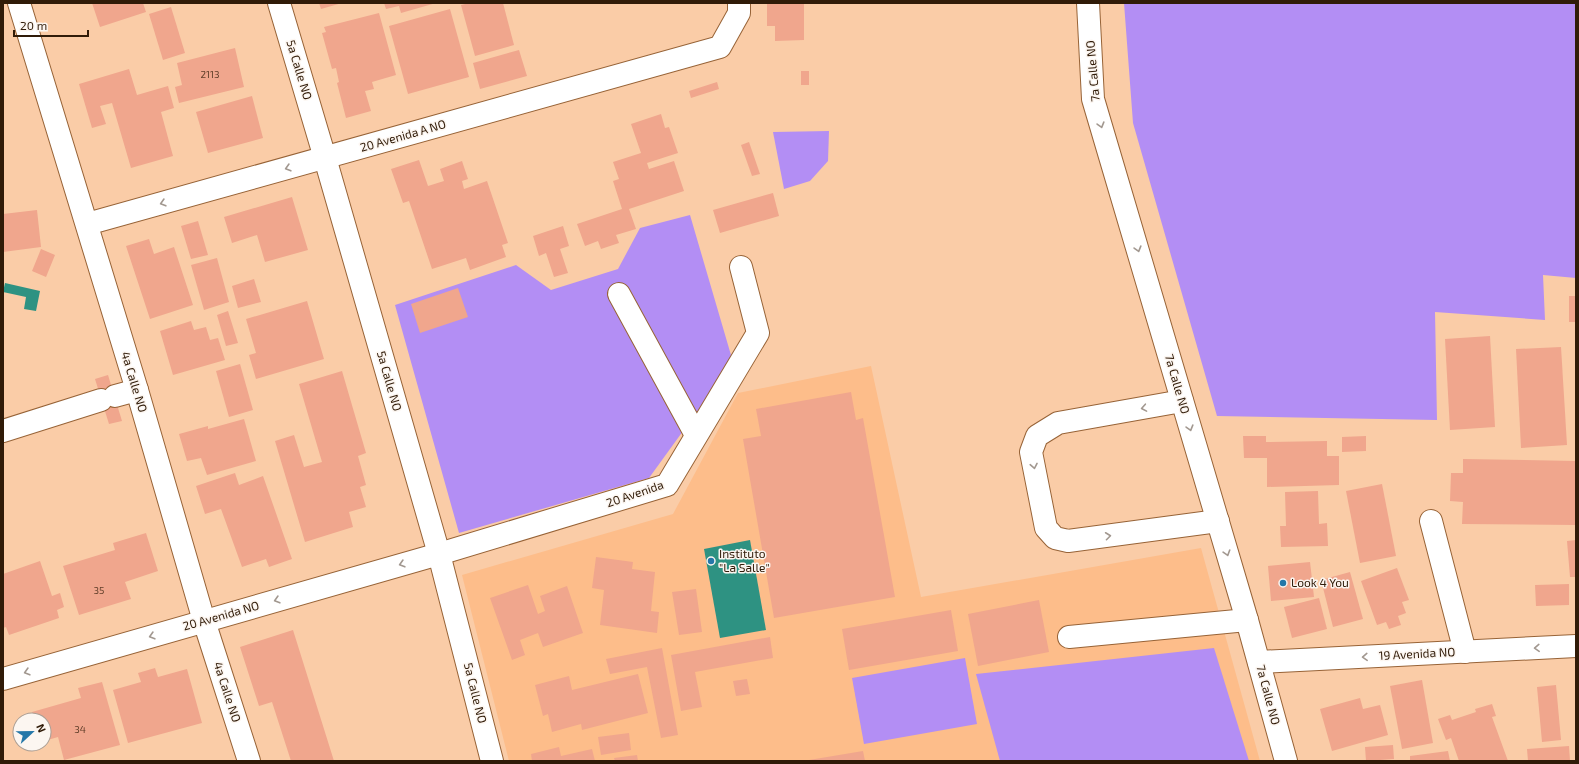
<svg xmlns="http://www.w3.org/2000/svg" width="1579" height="764" font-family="'Exo 2',sans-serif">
  <rect width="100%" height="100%" fill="#facca7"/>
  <!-- built -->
  <polygon fill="#fdbd8a" points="871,366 921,597 1201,548 1260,761 509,761 462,575 673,514 738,393"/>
  <!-- green -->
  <g fill="#b38ef4">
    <polygon points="1124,3 1576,3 1576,278 1543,275 1545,320 1435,312 1437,420 1217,416 1133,123"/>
    <polygon points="829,131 828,161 810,181 784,189 773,132"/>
    <polygon points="690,215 733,362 649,478 459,533 395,305 516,265 551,290 618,269 640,228"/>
    <polygon points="1214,648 1249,761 1000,761 976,674"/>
    <polygon points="965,658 977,724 864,744 852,678"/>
  </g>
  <!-- water -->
  <g fill="#2e9282">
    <polygon points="5,283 40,291 36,311 24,309 26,297 3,292"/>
    <polygon points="750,540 766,630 720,638 704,549"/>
  </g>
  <!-- building -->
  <g fill="#f0a68d">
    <polygon points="92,3 143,3 146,12 100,27"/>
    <polygon points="319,3 342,3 321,9"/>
    <polygon points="384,3 436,3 401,13 399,6 386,9"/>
    <polygon points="469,3 503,3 514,45 475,56 461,5"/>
    <polygon points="767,3 804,3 804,40 775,41 775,26 767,26"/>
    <polygon points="171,7 185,53 163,60 149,14"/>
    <polygon points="450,9 469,77 408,94 389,26"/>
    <polygon points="379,13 396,75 372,82 374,89 365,91 371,111 346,118 337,83 339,82 336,68 332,69 322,33 326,32 324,27"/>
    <polygon points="235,48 244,87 179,103 175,87 182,85 177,63"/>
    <polygon points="519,50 527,76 480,89 473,63"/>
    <polygon points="129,69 137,95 168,86 174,108 161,112 173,156 131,168 112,103 100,106 106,124 92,128 79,84"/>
    <rect x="801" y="71" width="8" height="14"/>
    <polygon points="717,82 719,89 691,98 689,91"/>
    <polygon points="252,96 263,138 208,153 196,112"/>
    <polygon points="661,114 665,128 669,127 678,153 647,163 649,169 674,161 684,191 629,209 636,229 616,235 619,243 601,249 598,241 585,246 577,224 622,209 613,181 619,179 613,162 641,153 631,124"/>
    <polygon points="749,142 760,174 752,176 741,145"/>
    <polygon points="419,160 428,186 444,181 440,169 462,161 468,179 462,181 464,189 487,181 508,243 502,245 506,257 470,270 466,258 432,269 409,201 403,203 391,169"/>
    <polygon points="773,193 779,216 720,233 713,210"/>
    <polygon points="292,197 308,250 265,262 257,235 232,243 224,217"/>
    <polygon points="37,210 41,247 3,252 3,214"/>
    <polygon points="198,221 208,255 191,259 181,226"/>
    <polygon points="563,226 569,246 560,249 568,273 554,277 546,253 539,256 533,236"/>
    <polygon points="149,239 154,254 174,247 193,305 150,319 126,246"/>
    <polygon points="41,249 55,255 46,277 32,271"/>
    <polygon points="217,258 229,302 204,310 191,265"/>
    <polygon points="254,279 261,302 238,308 232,286"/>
    <polygon points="458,288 468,317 420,333 411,304"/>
    <rect x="1569" y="296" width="7" height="26"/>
    <polygon points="307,301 324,359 256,379 249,355 256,353 246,319"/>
    <polygon points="228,311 238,343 226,346 217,315"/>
    <polygon points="191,321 194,330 206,327 210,340 218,338 225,360 173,375 160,331"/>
    <polygon points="1490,336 1495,427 1450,430 1445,339"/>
    <polygon points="1561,347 1567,445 1521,448 1516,349"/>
    <polygon points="240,364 253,410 229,417 216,371"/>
    <polygon points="342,371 366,453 358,456 366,485 360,487 366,507 349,512 353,527 305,542 275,441 294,435 304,467 322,462 299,384"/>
    <polygon points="108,375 122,421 109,424 95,379"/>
    <polygon points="851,392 856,420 863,418 895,597 774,618 743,439 761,436 756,409"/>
    <polygon points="244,419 256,461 207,475 201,458 187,461 179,434 208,426 208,429"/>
    <polygon points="1243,436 1266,436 1266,442 1327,441 1327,456 1339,456 1339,485 1267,487 1267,458 1244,458"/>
    <polygon points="1366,436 1366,451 1342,452 1342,437"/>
    <polygon points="1463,459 1576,461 1576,525 1462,524 1463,502 1450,501 1451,473 1463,473"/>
    <polygon points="235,473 239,485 263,476 292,559 269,567 266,559 242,567 221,509 205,514 196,486"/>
    <polygon points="1382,484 1396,556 1360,563 1346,491"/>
    <polygon points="1318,491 1319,524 1327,523 1328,546 1281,547 1280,526 1286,526 1285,492"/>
    <polygon points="146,533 158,571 125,582 131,599 79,615 63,566 115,550 113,543"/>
    <polygon points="1576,540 1576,577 1570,577 1567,541"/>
    <polygon points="596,557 633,562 632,569 655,572 651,611 659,612 657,633 600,625 604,590 592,588"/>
    <polygon points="40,561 52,596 60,593 64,607 57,610 59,618 9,635 6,627 3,628 3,574"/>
    <polygon points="1310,562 1314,597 1271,601 1268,566"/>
    <polygon points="1397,568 1409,600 1402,602 1406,613 1398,616 1401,625 1389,629 1386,622 1377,625 1361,581"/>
    <polygon points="1350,572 1363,619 1333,627 1321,580"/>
    <polygon points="1569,584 1569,605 1536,606 1535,585"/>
    <polygon points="528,585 538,614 545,611 540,596 567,586 583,633 543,647 538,633 520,640 525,655 512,660 490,598"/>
    <polygon points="696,589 702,632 679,635 672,592"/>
    <polygon points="1319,598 1327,629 1292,638 1284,607"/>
    <polygon points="1039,600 1049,652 978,666 968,614"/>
    <polygon points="951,610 958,651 849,670 842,629"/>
    <polygon points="293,630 303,662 334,761 291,761 272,702 259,706 240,647"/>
    <polygon points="770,637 773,658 695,672 702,707 681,711 671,655"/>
    <polygon points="662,648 678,735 661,738 647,667 610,674 606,659"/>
    <polygon points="155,668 158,677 187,669 202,723 128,743 113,690 141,682 138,673"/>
    <polygon points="638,674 648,713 582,730 581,724 552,732 548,714 543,716 535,685 569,676 572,690"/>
    <polygon points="747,679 750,694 736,696 733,681"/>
    <polygon points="1422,680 1433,743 1402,749 1390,686"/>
    <polygon points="102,682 120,745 64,760 58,737 44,741 44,720 35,720 32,712 81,698 78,688"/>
    <polygon points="1556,685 1561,740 1542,742 1537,687"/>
    <polygon points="1360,698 1363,709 1380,705 1388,735 1332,751 1320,709"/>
    <polygon points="1492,704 1496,716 1492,717 1508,761 1459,761 1451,738 1446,740 1438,719 1450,715 1452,720 1476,712 1475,709"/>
    <polygon points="629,733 631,750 601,755 598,737"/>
    <polygon points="1393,745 1394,759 1366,761 1365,747"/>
    <polygon points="1569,746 1570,761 1528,761 1527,749"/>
    <polygon points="559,747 561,756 592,749 595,761 532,761 531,754"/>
    <polygon points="863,751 865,761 809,761 809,760"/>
    <polygon points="1448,751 1450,761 1410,761 1410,756"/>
    <polygon points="637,755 638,761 615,761 614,758"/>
  </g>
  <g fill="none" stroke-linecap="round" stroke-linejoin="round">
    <!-- minor casing -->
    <g stroke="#976337" stroke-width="24">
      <g id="minor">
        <polyline points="19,3 137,390 204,621 249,761"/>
        <polyline points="279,3 325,158 439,554 492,761"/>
        <polyline points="1088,3 1093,99 1247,620 1286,761"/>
        <polyline points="87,224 720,47 739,13 739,3"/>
        <polyline points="619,294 696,435"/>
        <polyline points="115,396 137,390"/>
        <polyline points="1182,401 1058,423 1037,436 1031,452 1046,528 1055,538 1068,541 1218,521"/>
        <polyline points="3,431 101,400"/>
        <polyline points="1431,521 1465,652"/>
        <polyline points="1069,637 1247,620"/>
        <polyline points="1259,662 1576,646"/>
        <polyline points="3,679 439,554 667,485 758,333 741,267"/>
      </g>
    </g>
    <!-- minor -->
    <use href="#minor" stroke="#fff" stroke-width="22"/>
  </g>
  <!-- one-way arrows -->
  <defs><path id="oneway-chevron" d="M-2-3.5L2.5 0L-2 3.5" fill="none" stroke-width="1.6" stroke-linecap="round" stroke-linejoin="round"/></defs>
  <g stroke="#a29890">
    <use href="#oneway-chevron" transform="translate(1101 125) rotate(74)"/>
    <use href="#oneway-chevron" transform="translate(288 168) rotate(164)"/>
    <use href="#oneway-chevron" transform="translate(163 203) rotate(164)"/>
    <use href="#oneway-chevron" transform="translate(1138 249) rotate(74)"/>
    <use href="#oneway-chevron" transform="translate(1144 408) rotate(170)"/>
    <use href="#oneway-chevron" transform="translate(1190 428) rotate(74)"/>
    <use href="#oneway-chevron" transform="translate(1034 466) rotate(79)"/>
    <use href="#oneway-chevron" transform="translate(1108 536) rotate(-7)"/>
    <use href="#oneway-chevron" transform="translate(1227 553) rotate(73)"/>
    <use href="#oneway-chevron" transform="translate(402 564) rotate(164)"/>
    <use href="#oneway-chevron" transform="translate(277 600) rotate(164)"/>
    <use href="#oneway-chevron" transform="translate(152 636) rotate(164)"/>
    <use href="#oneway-chevron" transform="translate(1537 648) rotate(177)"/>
    <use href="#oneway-chevron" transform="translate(1365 657) rotate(177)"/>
    <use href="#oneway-chevron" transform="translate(27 672) rotate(164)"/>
  </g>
  <!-- markers -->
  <g fill="#2577a8" stroke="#fcf6f1" stroke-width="1.5">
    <circle cx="711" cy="561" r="4"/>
    <circle cx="1283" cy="583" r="4"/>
  </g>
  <g text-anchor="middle" stroke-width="3" stroke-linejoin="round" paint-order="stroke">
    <!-- number labels -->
    <g font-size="10" fill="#603e29">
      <text x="210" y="78">2113</text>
      <text x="99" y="594">35</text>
      <text x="80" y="733">34</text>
    </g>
    <!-- street labels -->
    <g font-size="12" fill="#301b08" stroke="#fcf6f1">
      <text transform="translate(299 70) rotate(73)" y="4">5a Calle NO</text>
      <text transform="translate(1093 71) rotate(-95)" y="4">7a Calle NO</text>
      <text transform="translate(403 136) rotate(-16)" y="4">20 Avenida A NO</text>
      <text transform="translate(389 381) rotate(74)" y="4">5a Calle NO</text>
      <text transform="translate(134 382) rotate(73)" y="4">4a Calle NO</text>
      <text transform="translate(1177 384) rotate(74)" y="4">7a Calle NO</text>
      <text transform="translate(635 494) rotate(-19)" y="4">20 Avenida</text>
      <text transform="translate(221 616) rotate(-16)" y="4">20 Avenida NO</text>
      <text transform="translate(1417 654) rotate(-3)" y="4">19 Avenida NO</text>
      <text transform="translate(227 692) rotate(72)" y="4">4a Calle NO</text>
      <text transform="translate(475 693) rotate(76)" y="4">5a Calle NO</text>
      <text transform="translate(1268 695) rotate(75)" y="4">7a Calle NO</text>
    </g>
    <!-- poi labels -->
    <g font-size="12" fill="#301b08" stroke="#fcf6f1" text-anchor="start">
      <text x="719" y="558">Instituto<tspan x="719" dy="14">"La Salle"</tspan></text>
      <text x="1291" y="587">Look 4 You</text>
    </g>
  </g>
  <!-- border -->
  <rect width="1579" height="764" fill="none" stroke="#301b08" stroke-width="8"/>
  <!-- north arrow -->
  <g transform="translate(32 732) rotate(68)"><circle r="19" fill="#fcf6f1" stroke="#aa9e94"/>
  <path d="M0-3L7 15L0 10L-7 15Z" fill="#2577a8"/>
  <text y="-6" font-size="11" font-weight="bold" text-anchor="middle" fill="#301b08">N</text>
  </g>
  <!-- scale -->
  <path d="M14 30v6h74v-6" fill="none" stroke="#301b08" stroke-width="2"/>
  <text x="20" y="30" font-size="12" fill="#301b08" stroke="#fcf6f1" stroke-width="3" paint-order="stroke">20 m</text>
</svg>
